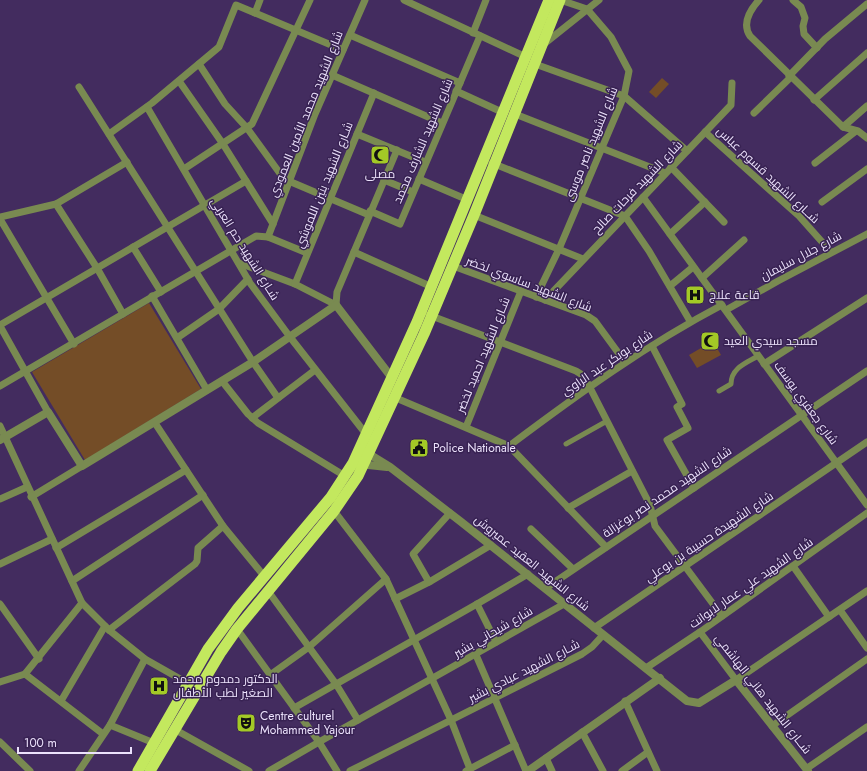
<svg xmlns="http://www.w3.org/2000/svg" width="867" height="771" font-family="Jost,Cairo,sans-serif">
  <rect width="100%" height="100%" fill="#432c5f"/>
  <!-- green -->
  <g fill="#744d27">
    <polygon points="662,78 669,84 656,98 649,92"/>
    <polygon points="149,303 201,389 85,460 32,372"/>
    <polygon points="713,341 721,355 697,368 689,355"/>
  </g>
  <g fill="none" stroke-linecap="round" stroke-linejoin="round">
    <!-- pedestrian -->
    <g stroke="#798a51" stroke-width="5">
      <path d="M719 391 731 384C731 368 746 363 758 356"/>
      <polyline points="566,444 607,421"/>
    </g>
    <!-- minor -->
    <g stroke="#798a51" stroke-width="7">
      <polyline points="404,0 526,57"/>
      <path d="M759 0C750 10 742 24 750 36L843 127 858 131 867 138"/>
      <polyline points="793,0 801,7 805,18 803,26 804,34 817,48"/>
      <polyline points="255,13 260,0"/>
      <polyline points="473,33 486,0"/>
      <polyline points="350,35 460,83"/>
      <polyline points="544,44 599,0"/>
      <polyline points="199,64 225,104 247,128 284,179 369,215"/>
      <polyline points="535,64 624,96 687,151"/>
      <polyline points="332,75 442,123"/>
      <polyline points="789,76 825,39 867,4"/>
      <polyline points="179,81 223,144 273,224"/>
      <polyline points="79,87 253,362 278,398"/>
      <polyline points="456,91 504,113"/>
      <polyline points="814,100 867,53"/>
      <polyline points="147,107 250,283 290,337 366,434"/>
      <polyline points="754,113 791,77"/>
      <polyline points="515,114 665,173"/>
      <polyline points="843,127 867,106"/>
      <polyline points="705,132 799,216 831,252"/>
      <polyline points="109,134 152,103 219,47 236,5 343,50"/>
      <polyline points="357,134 425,162"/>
      <polyline points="492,163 625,216 649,251 690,321"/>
      <polyline points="815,163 856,131"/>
      <polyline points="671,167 724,222"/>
      <polyline points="184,169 252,124 310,0"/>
      <polyline points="419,179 468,200"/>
      <polyline points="384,180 413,192"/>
      <polyline points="643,197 867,505"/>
      <polyline points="822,202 867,169"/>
      <polyline points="56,204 97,268 123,314"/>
      <polyline points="370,211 400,224 480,36"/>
      <polyline points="474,215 583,259"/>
      <polyline points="0,217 56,204 127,162"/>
      <polyline points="0,219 74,344"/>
      <polyline points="670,234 705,202"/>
      <polyline points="268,237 315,114 365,0"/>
      <polyline points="133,247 161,292"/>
      <polyline points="354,252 432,287"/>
      <polyline points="239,263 295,284 336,305 337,292 397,150"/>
      <polyline points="453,266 586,315 595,321 625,362"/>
      <polyline points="702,278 744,240"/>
      <polyline points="295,284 374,93"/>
      <polyline points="670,286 693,267"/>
      <polyline points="152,296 207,390"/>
      <polyline points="536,297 559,249 624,96 629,71 611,37 587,9 560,0"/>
      <polyline points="545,300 731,105 732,83"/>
      <polyline points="726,310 778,281 867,234"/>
      <polyline points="429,315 576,371 584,376 650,505 655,526 722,616"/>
      <polyline points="0,325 246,181"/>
      <polyline points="0,326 48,412"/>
      <polyline points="177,338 219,309 248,279"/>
      <polyline points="652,346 682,404 677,407 688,428 667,440 694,488"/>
      <polyline points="764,364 867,298"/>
      <polyline points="222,381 248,414 258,423 345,476"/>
      <polyline points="0,386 256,236 268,237 307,253"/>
      <polyline points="396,398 509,446 606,547"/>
      <polyline points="252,418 315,370"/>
      <polyline points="155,423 223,526 264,576"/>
      <polyline points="0,426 82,603 109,630 145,659 189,684"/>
      <polyline points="466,427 521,291"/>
      <path d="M509 446C577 395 646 345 722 305"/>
      <polyline points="31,497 82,466"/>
      <polyline points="0,499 27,487"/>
      <polyline points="568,508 632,471"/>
      <polyline points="334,511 386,579 451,720 470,769"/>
      <polyline points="531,529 573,569"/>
      <polyline points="56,548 186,470"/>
      <polyline points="0,564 52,539"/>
      <polyline points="793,566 829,617"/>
      <polyline points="72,581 203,495"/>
      <polyline points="429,582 413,554 450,513"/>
      <polyline points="546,588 867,371"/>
      <polyline points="268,591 336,684 358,720"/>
      <polyline points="395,599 431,581 491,545"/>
      <polyline points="0,604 39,659"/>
      <polyline points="477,604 496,642"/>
      <polyline points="840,610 867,648"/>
      <polyline points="594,628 867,442"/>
      <polyline points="237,629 319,742 269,771"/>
      <polyline points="109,630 195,564 197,561 198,548 223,526"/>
      <polyline points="700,632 736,680 867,591"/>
      <polyline points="476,655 526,771"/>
      <polyline points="646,668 700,632 867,513"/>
      <polyline points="25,674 103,734"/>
      <polyline points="270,675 309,647 386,579"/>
      <polyline points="0,682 25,674 82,603"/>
      <polyline points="61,701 105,626"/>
      <polyline points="625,701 657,771"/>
      <polyline points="294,708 477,604 528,574"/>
      <polyline points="110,725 154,743"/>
      <polyline points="772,726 867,659"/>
      <polyline points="174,729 249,771"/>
      <polyline points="582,732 603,771"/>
      <polyline points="0,742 30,771"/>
      <polyline points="546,758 552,771"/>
      <polyline points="806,769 867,727"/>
      <polyline points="79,771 110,725 145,659"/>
      <polyline points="337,771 319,742 564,604"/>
      <polyline points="350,771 582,654 592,647 603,635"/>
      <polyline points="466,771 515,745"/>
      <polyline points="622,771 648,752"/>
    </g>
    <!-- tertiary -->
    <g stroke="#798a51" stroke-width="8">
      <polyline points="0,440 48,412 82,466 253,362 336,305 392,378"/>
      <polyline points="364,451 390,467 460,521 687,701 699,703 736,680 808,771"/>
      <polyline points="359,464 387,467"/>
      <polyline points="528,771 660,678"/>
    </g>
    <!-- trunk -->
    <g stroke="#c3e85e" stroke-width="11">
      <polyline points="138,771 208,649 238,608 331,497 353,463 417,322 549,0"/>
      <polyline points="150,771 221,652 237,629 334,511 358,476 424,334 474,215 560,0"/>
    </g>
  </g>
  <!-- icons -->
  <defs>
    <g id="mosque-square" transform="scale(1)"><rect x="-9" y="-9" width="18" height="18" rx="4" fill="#a3c926" stroke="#382253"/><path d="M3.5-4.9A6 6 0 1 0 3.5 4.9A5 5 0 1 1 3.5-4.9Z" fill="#111"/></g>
    <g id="hospital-square" transform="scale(1)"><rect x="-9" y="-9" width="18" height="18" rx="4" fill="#a3c926" stroke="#382253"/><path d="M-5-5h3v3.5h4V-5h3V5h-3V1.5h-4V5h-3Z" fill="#111"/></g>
    <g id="civic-square" transform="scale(1)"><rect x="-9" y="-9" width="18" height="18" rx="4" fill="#a3c926" stroke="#382253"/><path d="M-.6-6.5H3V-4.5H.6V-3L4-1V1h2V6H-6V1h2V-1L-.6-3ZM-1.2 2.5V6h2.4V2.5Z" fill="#111"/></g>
    <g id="theatre-square" transform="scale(1)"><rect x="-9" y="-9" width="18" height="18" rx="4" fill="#a3c926" stroke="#382253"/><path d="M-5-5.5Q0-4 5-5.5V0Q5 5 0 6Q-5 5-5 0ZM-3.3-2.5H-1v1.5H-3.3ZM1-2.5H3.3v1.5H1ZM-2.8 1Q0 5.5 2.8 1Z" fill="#111"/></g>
  </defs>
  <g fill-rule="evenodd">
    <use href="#mosque-square" x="380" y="155"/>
    <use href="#hospital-square" x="695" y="295"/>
    <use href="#mosque-square" x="710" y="341"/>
    <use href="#civic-square" x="419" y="448"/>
    <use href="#hospital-square" x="159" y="686"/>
    <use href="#theatre-square" x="246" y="723"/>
  </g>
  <g text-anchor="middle" stroke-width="3" stroke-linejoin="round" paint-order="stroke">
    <!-- street labels -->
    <g font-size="12" fill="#ece2fc" stroke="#382253">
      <text transform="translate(306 114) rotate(-68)" y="4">شارع الشهيد محمد الأمين العمودي</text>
      <text transform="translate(423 141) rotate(-67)" y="4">شارع الشهيد الشارف محمد</text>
      <text transform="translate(591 144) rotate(-68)" y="4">شارع الشهيد ناصر موسى</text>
      <text transform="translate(768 175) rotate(43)" y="4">شــارع الشهيد قسوم عباس</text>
      <text transform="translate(324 185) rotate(-68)" y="4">شـارع الشهيد بنين اللموشي</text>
      <text transform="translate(637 187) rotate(-46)" y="4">شارع الشهيد فرحات صالح</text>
      <text transform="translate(245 249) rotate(58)" y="4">شـارع الشهيد حم العربي</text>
      <text transform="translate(801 256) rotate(-28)" y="4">شارع جلال سليمان</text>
      <text transform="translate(529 284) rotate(21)" y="4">شارع الشهيد ساسوي لخضر</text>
      <text transform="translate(483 355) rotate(-68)" y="4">شـارع الشهيد احميد لخضر</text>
      <text transform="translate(607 363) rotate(-34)" y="4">شارع بوبكر عبد الراوي</text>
      <text transform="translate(806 403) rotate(54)" y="4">شارع جعفري يوسف</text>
      <text transform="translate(667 492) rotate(-34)" y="4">شارع الشهيد محمد نصر بوغزالة</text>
      <text transform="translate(709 537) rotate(-34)" y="4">شارع الشهيدة حسيبة بن بوعلي</text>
      <text transform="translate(532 563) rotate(39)" y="4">شارع الشهيد العقيد عميروش</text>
      <text transform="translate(751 583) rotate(-35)" y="4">شارع الشهيد علي عمار لابوانت</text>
      <text transform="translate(493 632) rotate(-30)" y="4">شارع شيحاني بشير</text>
      <text transform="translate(524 671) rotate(-27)" y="4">شـارع الشهيد عبادي بشير</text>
      <text transform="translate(763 694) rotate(52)" y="4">شــارع الشهيد هاني الهاشمي</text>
    </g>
    <!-- poi labels -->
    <g font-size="12" fill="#ece2fc" stroke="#382253" text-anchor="start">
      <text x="380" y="178" text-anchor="middle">مصلى</text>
      <text x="709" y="299">قاعة علاج</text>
      <text x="724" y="345">مسجد سيدي العيد</text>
      <text x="433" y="452">Police Nationale</text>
      <text x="173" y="683">الدكتور دمدوم محمد<tspan x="173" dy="14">الصغير لطب الأطفال</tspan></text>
      <text x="260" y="720">Centre culturel<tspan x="260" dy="14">Mohammed Yajour</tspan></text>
    </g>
  </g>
  <!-- scale -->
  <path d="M18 747v6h113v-6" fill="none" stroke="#ece2fc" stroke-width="2"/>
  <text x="24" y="747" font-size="12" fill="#ece2fc" stroke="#382253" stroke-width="3" paint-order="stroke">100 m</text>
</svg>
